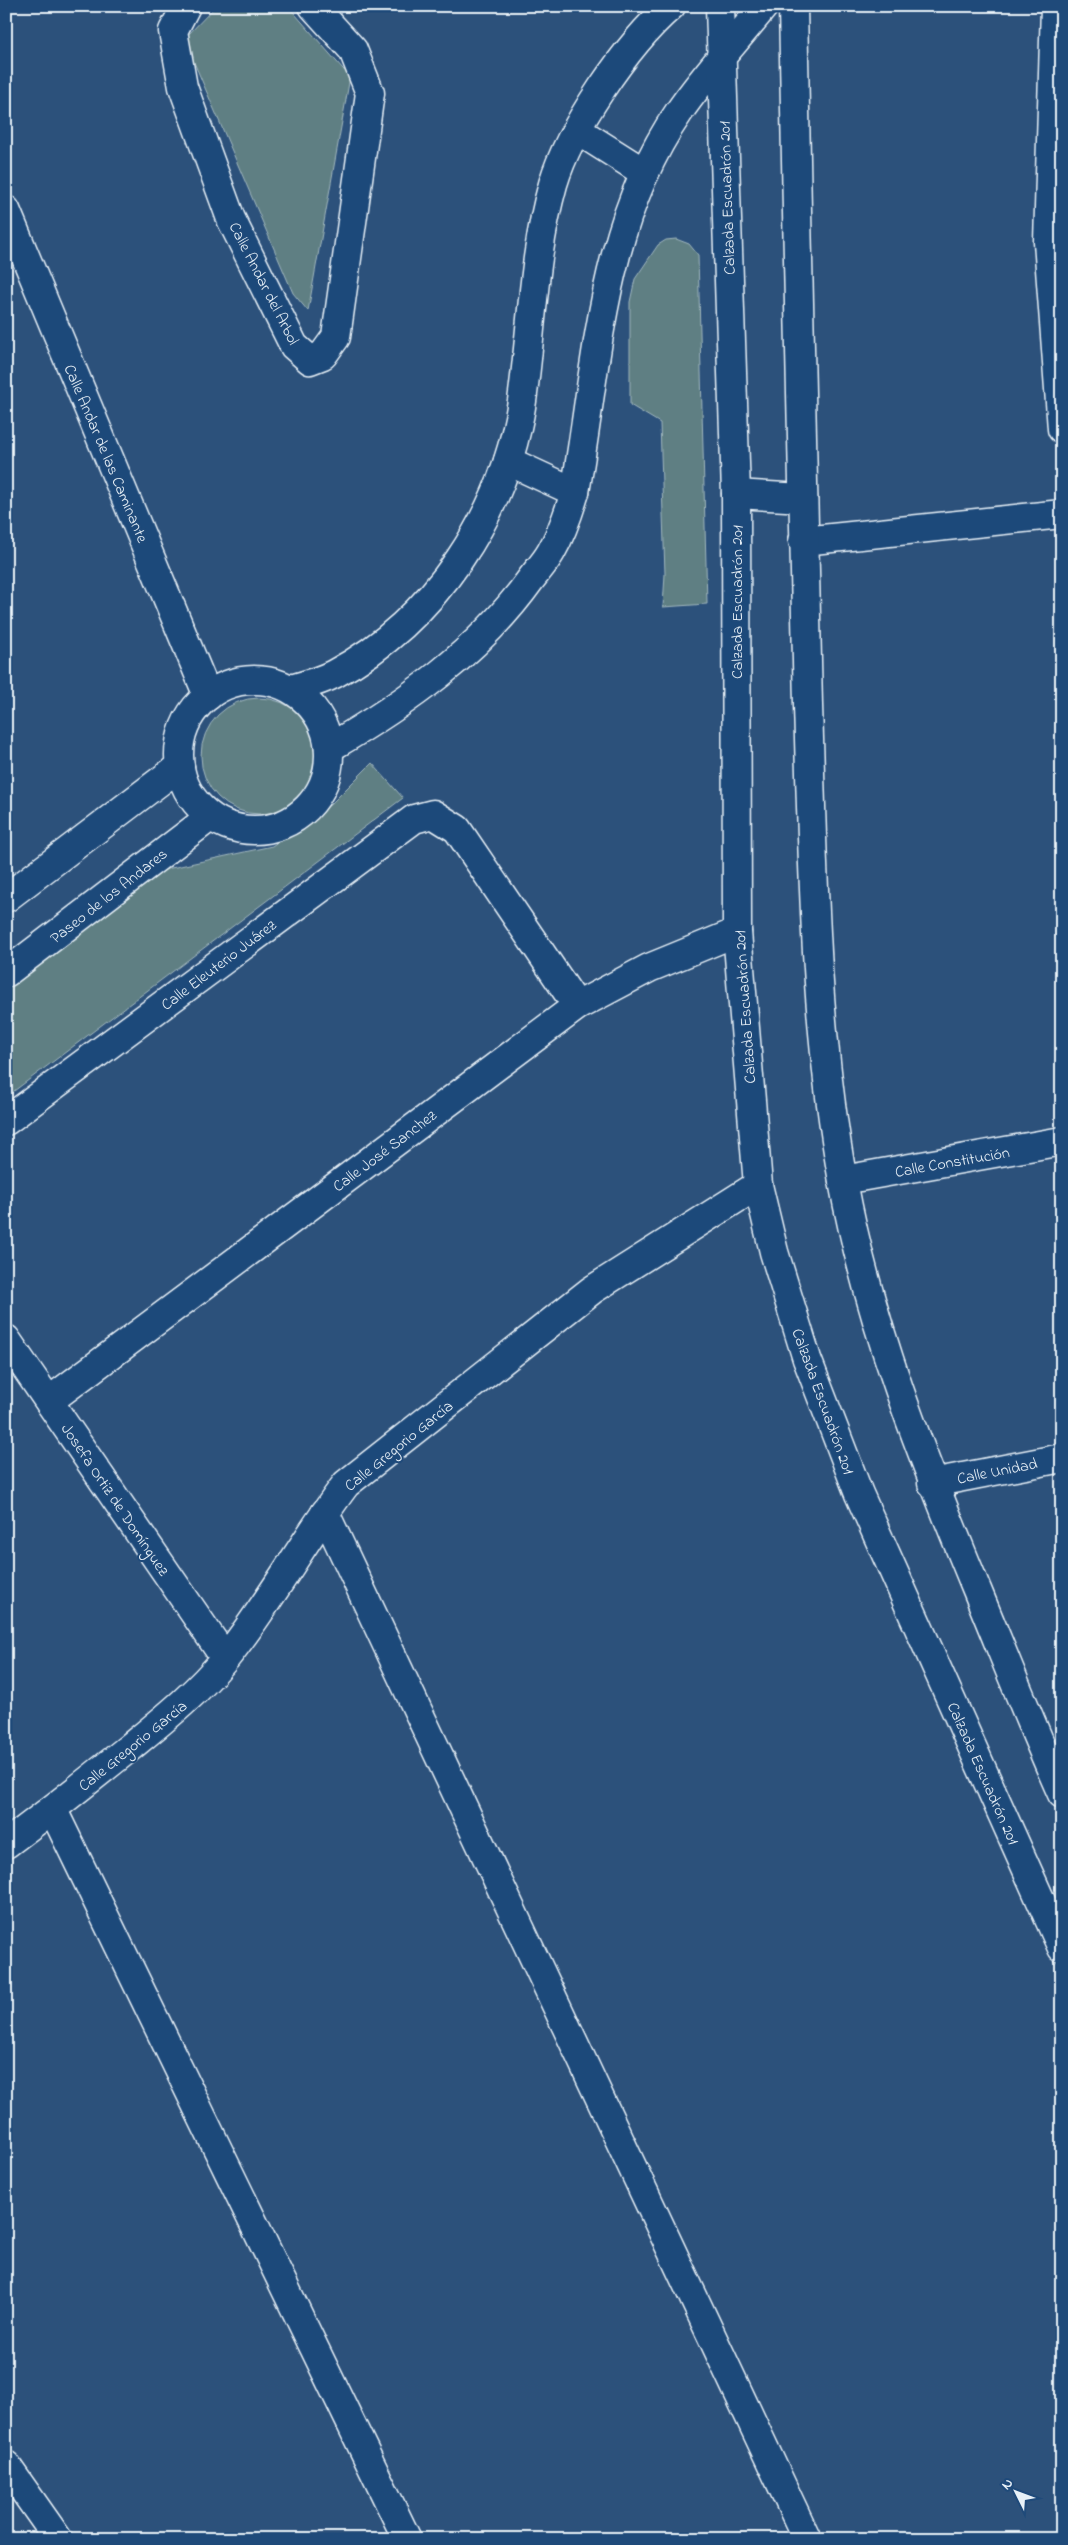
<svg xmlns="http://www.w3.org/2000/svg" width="1068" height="2545" font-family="'Indie Flower',sans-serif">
  <rect width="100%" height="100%" fill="#2c517b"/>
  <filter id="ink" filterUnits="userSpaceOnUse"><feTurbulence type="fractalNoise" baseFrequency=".02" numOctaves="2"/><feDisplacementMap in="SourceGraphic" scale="10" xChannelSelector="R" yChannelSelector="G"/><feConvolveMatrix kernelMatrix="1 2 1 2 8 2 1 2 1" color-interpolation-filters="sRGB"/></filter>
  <g filter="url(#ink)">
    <!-- green -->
    <g fill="#5e7f83" stroke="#a3b8be">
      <polygon points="216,6 288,6 350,77 308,311 293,293 184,39"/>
      <polygon points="676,239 689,244 698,255 707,604 663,607 665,574 660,423 630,405 630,302 635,279 658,245 666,240"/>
      <circle cx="259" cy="756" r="58"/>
      <polygon points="372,763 403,798 6,1097 6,987 153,872 272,846 331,804"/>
    </g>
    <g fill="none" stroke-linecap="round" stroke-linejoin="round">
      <!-- minor casing -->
      <g stroke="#e8f1f8" stroke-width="31">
        <g id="minor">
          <polyline points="186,6 173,31 183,87 231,219 294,346 310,360 323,355 336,337 370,93 353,50 313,6"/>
          <polyline points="1055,6 1048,242 1062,429"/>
          <polyline points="577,130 645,173"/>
          <polyline points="6,210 208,696"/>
          <polyline points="508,461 575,492"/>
          <polyline points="803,541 1062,514"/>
          <circle cx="254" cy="755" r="75"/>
          <path d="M291 689C305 685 321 681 334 674 435 620 505 513 522 401 532 329 533 255 553 184 569 129 627 44 671 6"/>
          <path d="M329 748C406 703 479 652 531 579 538 570 546 561 551 552 562 533 569 512 575 492 598 362 601 225 679 112 704 75 736 41 764 6"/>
          <polyline points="6,898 180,766"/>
          <polyline points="6,973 210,817"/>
          <polyline points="6,1121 414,819 433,814 457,829 577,1006"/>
          <polyline points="843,1180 1062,1141"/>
          <polyline points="6,1339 225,1658"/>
          <polyline points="49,1401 577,1006 649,968 737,932"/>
          <polyline points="932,1483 1062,1458"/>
          <polyline points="325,1513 807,2539"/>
          <polyline points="53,1810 407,2539"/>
          <path d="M6 1844C48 1813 88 1781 129 1748 163 1720 197 1693 225 1659 270 1603 303 1541 346 1484L592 1290 758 1185"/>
          <polyline points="6,2465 58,2539"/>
        </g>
      </g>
      <!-- major casing -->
      <g stroke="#e8f1f8" stroke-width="31">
        <g id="major">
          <polyline points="720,6 736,494 737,932 758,1185 774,1252 807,1359 859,1494 1062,1948"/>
          <path d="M793 6C798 239 801 472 808 705 813 863 814 1024 843 1181 869 1324 922 1457 977 1590 1005 1658 1032 1727 1062 1794"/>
          <polyline points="736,494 803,498"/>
        </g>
      </g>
      <!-- minor -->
      <use href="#minor" stroke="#1f4a7a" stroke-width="28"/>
      <!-- major -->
      <use href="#major" stroke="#1f4a7a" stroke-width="28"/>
    </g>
  </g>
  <g text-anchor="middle" stroke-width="4" stroke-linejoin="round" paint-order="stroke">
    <!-- street labels -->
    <g font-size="16" fill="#e8f1f8" stroke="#1f4a7a">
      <text transform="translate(726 198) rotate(-92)" y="6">Calzada Escuadrón 201</text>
      <text transform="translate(265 283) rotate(63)" y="6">Calle Andar del Arbol</text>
      <text transform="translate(107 453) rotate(67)" y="6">Calle Andar de las Caminante</text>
      <text transform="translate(736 602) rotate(-90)" y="6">Calzada Escuadrón 201</text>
      <text transform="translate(108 895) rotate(-38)" y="6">Paseo de los Andares</text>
      <text transform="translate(218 964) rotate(-37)" y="6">Calle Eleuterio Juárez</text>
      <text transform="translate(744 1007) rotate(-94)" y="6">Calzada Escuadrón 201</text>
      <text transform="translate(384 1150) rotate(-37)" y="6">Calle José Sanchez</text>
      <text transform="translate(952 1161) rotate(-10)" y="6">Calle Constitución</text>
      <text transform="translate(824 1401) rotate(70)" y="6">Calzada Escuadrón 201</text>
      <text transform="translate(398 1445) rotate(-39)" y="6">Calle Gregorio García</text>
      <text transform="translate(997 1470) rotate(-11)" y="6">Calle Unidad</text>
      <text transform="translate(116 1499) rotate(56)" y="6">Josefa Ortiz de Domínguez</text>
      <text transform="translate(132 1745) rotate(-39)" y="6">Calle Gregorio García</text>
      <text transform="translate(984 1773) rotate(66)" y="6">Calzada Escuadrón 201</text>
    </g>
  </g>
  <!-- margin -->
  <rect width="1068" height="2545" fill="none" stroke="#1f4a7a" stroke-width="25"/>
  <rect x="12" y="12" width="1043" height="2520" fill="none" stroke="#e8f1f8" stroke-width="2" filter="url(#ink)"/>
  <!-- north arrow -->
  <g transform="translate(1016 2492) rotate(312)" stroke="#1f4a7a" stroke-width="4" paint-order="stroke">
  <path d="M0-4L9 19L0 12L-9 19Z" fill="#e8f1f8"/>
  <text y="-8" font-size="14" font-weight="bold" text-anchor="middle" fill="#e8f1f8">N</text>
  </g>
</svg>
